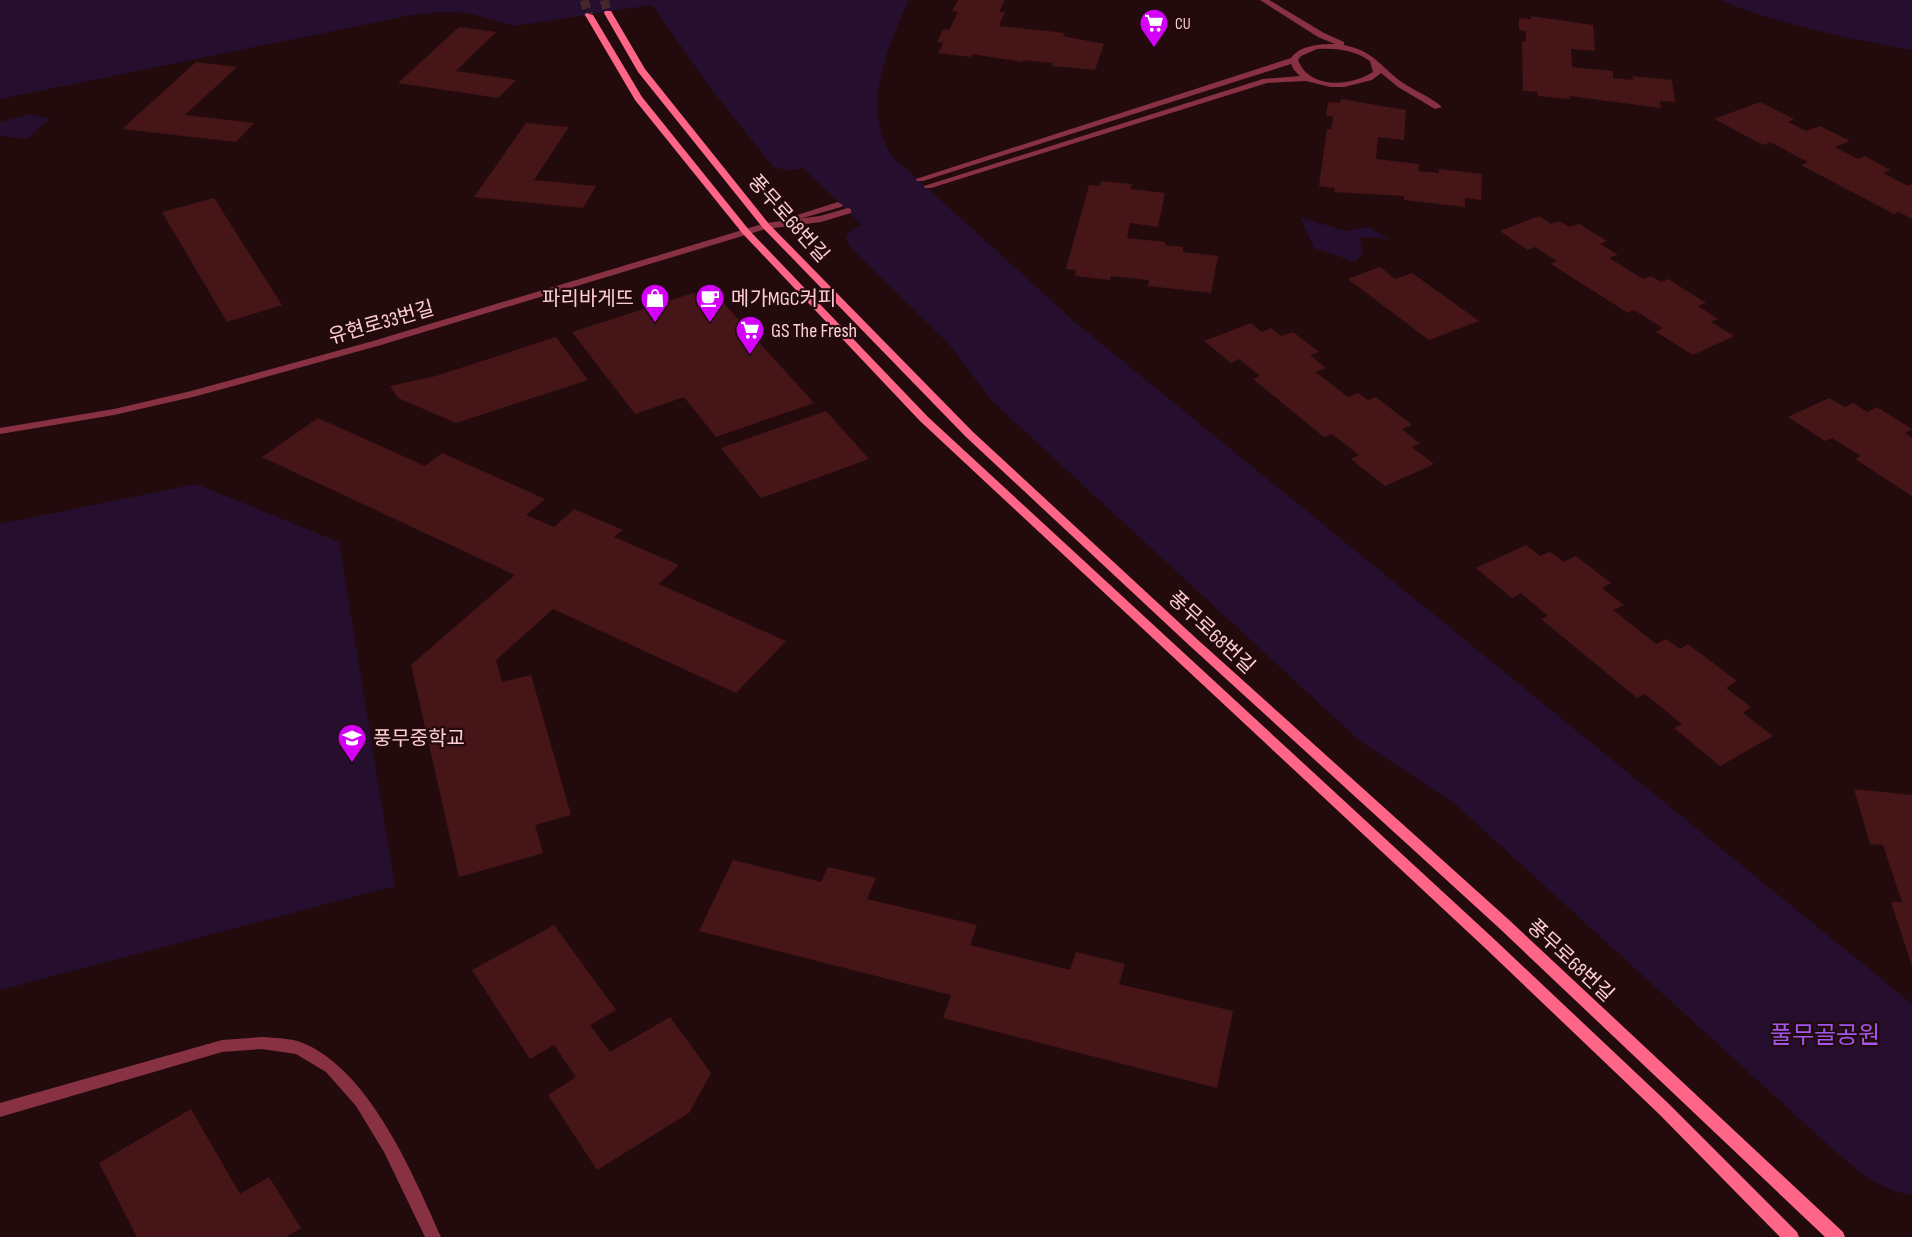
<svg xmlns="http://www.w3.org/2000/svg" width="1912" height="1237" font-family="'Sofia Sans Condensed','Noto Sans KR',sans-serif">
  <rect width="100%" height="100%" fill="#230b0d"/>
  <!-- green -->
  <g fill="#250e2e">
    <path d="M0 0H909C887 47 861 109 892 156L1076 323 1912 1004V1195C1881 1191 1859 1171 1836 1152L1455 804 1360 741 991 400 950 345 850 247 846 238 851 230 862 225 803 168 789 171 773 167 709 86 652 5 514 26 469 13 441 12 412 15 0 99Z"/>
    <path d="M1719 0H1912V50C1847 39 1780 24 1719 0Z"/>
    <polygon points="31,114 50,119 26,139 0,136 0,122"/>
    <polygon points="1300,217 1345,231 1368,227 1390,239 1359,237 1363,252 1355,262 1314,248"/>
    <polygon points="196,484 339,542 395,886 0,990 0,524"/>
  </g>
  <!-- building -->
  <g fill="#461517">
    <polygon points="958,0 1005,0 999,12 1005,12 999,26 1065,33 1063,36 1104,44 1095,70 1052,66 1053,63 1023,60 1022,62 972,54 971,57 938,53 943,43 937,42 943,29 949,30 958,12 952,11"/>
    <polygon points="1531,16 1593,25 1595,51 1571,49 1572,67 1613,71 1613,78 1633,80 1632,76 1672,80 1675,102 1660,101 1661,108 1569,96 1570,99 1538,96 1538,92 1523,91 1522,41 1526,42 1526,31 1519,30 1519,18 1531,19"/>
    <polygon points="459,27 496,32 456,71 516,80 498,98 398,83"/>
    <polygon points="196,62 237,67 185,115 254,123 236,142 122,129"/>
    <polygon points="1341,99 1406,110 1404,140 1378,137 1376,159 1419,164 1419,171 1439,173 1439,169 1482,174 1481,200 1465,198 1465,207 1404,200 1404,196 1334,192 1335,188 1319,186 1327,129 1331,129 1333,116 1326,116 1328,102 1340,103"/>
    <polygon points="1760,102 1794,119 1788,122 1806,131 1820,126 1850,141 1835,147 1858,159 1864,156 1891,170 1883,173 1908,186 1912,184 1912,219 1899,212 1894,214 1801,165 1808,162 1770,142 1763,145 1714,119"/>
    <polygon points="526,123 569,127 534,180 596,186 583,208 474,197"/>
    <polygon points="1101,181 1132,184 1130,189 1165,193 1158,227 1130,223 1127,238 1165,242 1165,245 1183,247 1183,252 1218,256 1211,293 1148,286 1149,280 1111,276 1110,280 1075,276 1076,270 1066,269 1089,185 1100,186"/>
    <polygon points="214,198 282,305 227,322 162,212"/>
    <polygon points="1539,216 1551,224 1559,221 1570,227 1579,224 1607,241 1600,244 1618,255 1609,258 1643,279 1651,276 1661,282 1668,279 1706,303 1698,306 1718,319 1711,322 1734,336 1693,355 1656,332 1663,328 1634,310 1628,313 1551,264 1557,261 1535,247 1528,250 1500,231"/>
    <polygon points="1380,267 1395,279 1412,273 1479,321 1429,340 1348,279"/>
    <polygon points="693,293 720,299 814,403 716,437 684,397 635,414 572,332"/>
    <polygon points="1251,323 1262,332 1271,328 1281,336 1293,332 1319,352 1310,355 1326,368 1316,372 1348,397 1358,393 1368,400 1376,397 1412,425 1402,429 1420,444 1412,447 1434,464 1385,486 1351,459 1359,455 1332,434 1324,437 1253,379 1260,376 1239,359 1231,363 1204,341"/>
    <polygon points="556,337 588,380 456,423 398,398 390,386 436,376"/>
    <polygon points="1829,398 1845,407 1853,403 1867,412 1877,407 1912,429 1905,433 1912,438 1912,496 1855,459 1861,456 1832,438 1825,441 1788,417"/>
    <polygon points="826,411 869,459 761,498 721,448"/>
    <polygon points="318,418 425,466 442,453 545,499 526,515 554,527 574,509 623,530 614,537 679,565 659,584 786,641 736,693 553,609 496,660 502,682 531,675 571,815 535,825 543,853 459,877 411,665 515,575 262,457"/>
    <polygon points="1526,545 1540,556 1550,552 1564,562 1576,556 1611,583 1602,588 1624,605 1613,610 1656,644 1666,639 1680,649 1688,644 1737,681 1726,688 1751,707 1743,713 1773,736 1720,766 1674,728 1682,724 1645,694 1637,698 1541,619 1548,616 1521,593 1512,598 1476,568"/>
    <polygon points="1854,789 1912,795 1912,966 1891,902 1902,902 1883,845 1870,844"/>
    <polygon points="733,860 821,882 828,867 876,878 867,899 977,925 970,945 1070,970 1076,952 1125,964 1119,984 1233,1011 1217,1088 943,1018 951,995 699,931"/>
    <polygon points="554,925 616,1010 590,1025 610,1052 670,1017 711,1073 689,1113 597,1170 548,1095 576,1077 554,1045 530,1059 472,970"/>
    <polygon points="191,1109 240,1194 269,1177 301,1228 286,1237 137,1237 99,1163"/>
  </g>
  <g fill="none" stroke-linecap="round" stroke-linejoin="round">
    <!-- secondary-tunnel -->
    <g stroke="#44282b" stroke-width="9" stroke-dasharray="9 4.5" stroke-linecap="butt">
      <polyline points="584,0 589,15"/>
      <polyline points="604,0 608,13"/>
    </g>
    <!-- lane -->
    <g fill="#873143" fill-rule="evenodd">
      <path d="M1260 0H1269L1324 33 1344 42V45C1377 52 1380 68 1406 85 1418 92 1432 98 1442 107L1435 109 1398 87 1381 73 1372 80 1344 87H1330L1306 81 1267 83 931 188H925L924 186 1263 79 1300 76 1294 70 1291 64 923 181H917L916 179 1291 58C1300 45 1320 44 1335 44L1318 37ZM1317 49C1337 48 1354 50 1370 61L1373 72C1350 87 1309 89 1298 60L1301 56Z"/>
      <polygon points="838,202 843,205 841,207 799,219 794,216"/>
      <polygon points="848,208 851,209 851,213 821,222 766,229 761,226 766,223 820,216"/>
      <path d="M262 1037C275 1038 291 1038 303 1043 370 1071 413 1174 441 1237H425L384 1152 356 1106 326 1072 296 1054 262 1049 222 1052 0 1117V1103L222 1040Z"/>
    </g>
    <!-- street -->
    <polygon fill="#873143" fill-rule="evenodd" points="766,223 769,224 769,228 381,345 197,396 114,415 0,434 0,428 114,409 191,391 373,341"/>
    <!-- secondary -->
    <g fill="#ff6587" fill-rule="evenodd">
      <polygon points="605,11 611,11 645,69 769,224 973,432 1198,640 1508,919 1843,1232 1845,1237 1825,1237 1498,927 1190,646 965,436 763,228 638,72 604,13"/>
      <polygon points="586,13 593,15 642,97 749,230 928,417 1494,939 1669,1104 1797,1232 1799,1237 1780,1237 1659,1114 1484,947 920,421 743,234 635,100 585,15"/>
    </g>
  </g>
  <!-- icons -->
  <defs>
    <g id="supermarket-pin" transform="scale(1.5)"><path d="M0 17L-7.5 6A9.5 9.5 0 1 1 7.5 6Z" fill="#d400f9" stroke="#230b0d"/><path d="M-6-5.5h2.5l.6 2H6L4.5 2H-2.5L-4.4-4H-6ZM-1.5 3.2a1.3 1.3 0 1 0 .1 0ZM3 3.2a1.3 1.3 0 1 0 .1 0Z" fill="#fff"/></g>
    <g id="shop-pin" transform="scale(1.5)"><path d="M0 17L-7.5 6A9.5 9.5 0 1 1 7.5 6Z" fill="#d400f9" stroke="#230b0d"/><path d="M-5-2.5h2.3a2.7 3.5 0 0 1 5.4 0H5L5.5 6h-11ZM-1.5-2.5h3a1.5 2.3 0 0 0-3 0Z" fill="#fff"/></g>
    <g id="cafe-pin" transform="scale(1.5)"><path d="M0 17L-7.5 6A9.5 9.5 0 1 1 7.5 6Z" fill="#d400f9" stroke="#230b0d"/><path d="M-5.5-4.5H6V0H3Q3 3.5 0 3.5H-2.5Q-5.5 3.5-5.5 0ZM3-3.2v2h1.7v-2ZM-6 4.5H4V6H-6Z" fill="#fff"/></g>
    <g id="school-pin" transform="scale(1.5)"><path d="M0 17L-7.5 6A9.5 9.5 0 1 1 7.5 6Z" fill="#d400f9" stroke="#230b0d"/><path d="M0-5L7-2L0 1L-7-2ZM-4 1L0 2.5L4 1V4Q0 6-4 4Z" fill="#fff"/></g>
  </defs>
  <g fill-rule="evenodd">
    <use href="#supermarket-pin" x="1154" y="23"/>
    <use href="#shop-pin" x="655" y="298"/>
    <use href="#cafe-pin" x="710" y="298"/>
    <use href="#supermarket-pin" x="750" y="330"/>
    <use href="#school-pin" x="352" y="738"/>
  </g>
  <g text-anchor="middle" stroke-width="4.5" stroke-linejoin="round" paint-order="stroke">
    <!-- far-poi labels -->
    <g font-size="16" fill="#ffced4" stroke="#230b0d" text-anchor="start">
      <text x="1175" y="29">CU</text>
    </g>
    <!-- street labels -->
    <g font-size="20" fill="#ffced4" stroke="#230b0d">
      <text transform="translate(789 218) rotate(48)" y="7">풍무로68번길</text>
      <text transform="translate(381 322) rotate(-16)" y="7">유현로33번길</text>
      <text transform="translate(1212 632) rotate(43)" y="7">풍무로68번길</text>
      <text transform="translate(1571 960) rotate(43)" y="7">풍무로68번길</text>
    </g>
    <!-- poi labels -->
    <g font-size="20" fill="#ffced4" stroke="#230b0d" text-anchor="start">
      <text x="634" y="305" text-anchor="end">파리바게뜨</text>
      <text x="731" y="305">메가MGC커피</text>
      <text x="771" y="337">GS The Fresh</text>
      <text x="373" y="745">풍무중학교</text>
    </g>
    <!-- near-park labels -->
    <g font-size="24" fill="#a256ed" stroke="#230b0d">
      <text x="1825" y="1043">풀무골공원</text>
    </g>
  </g>
</svg>
